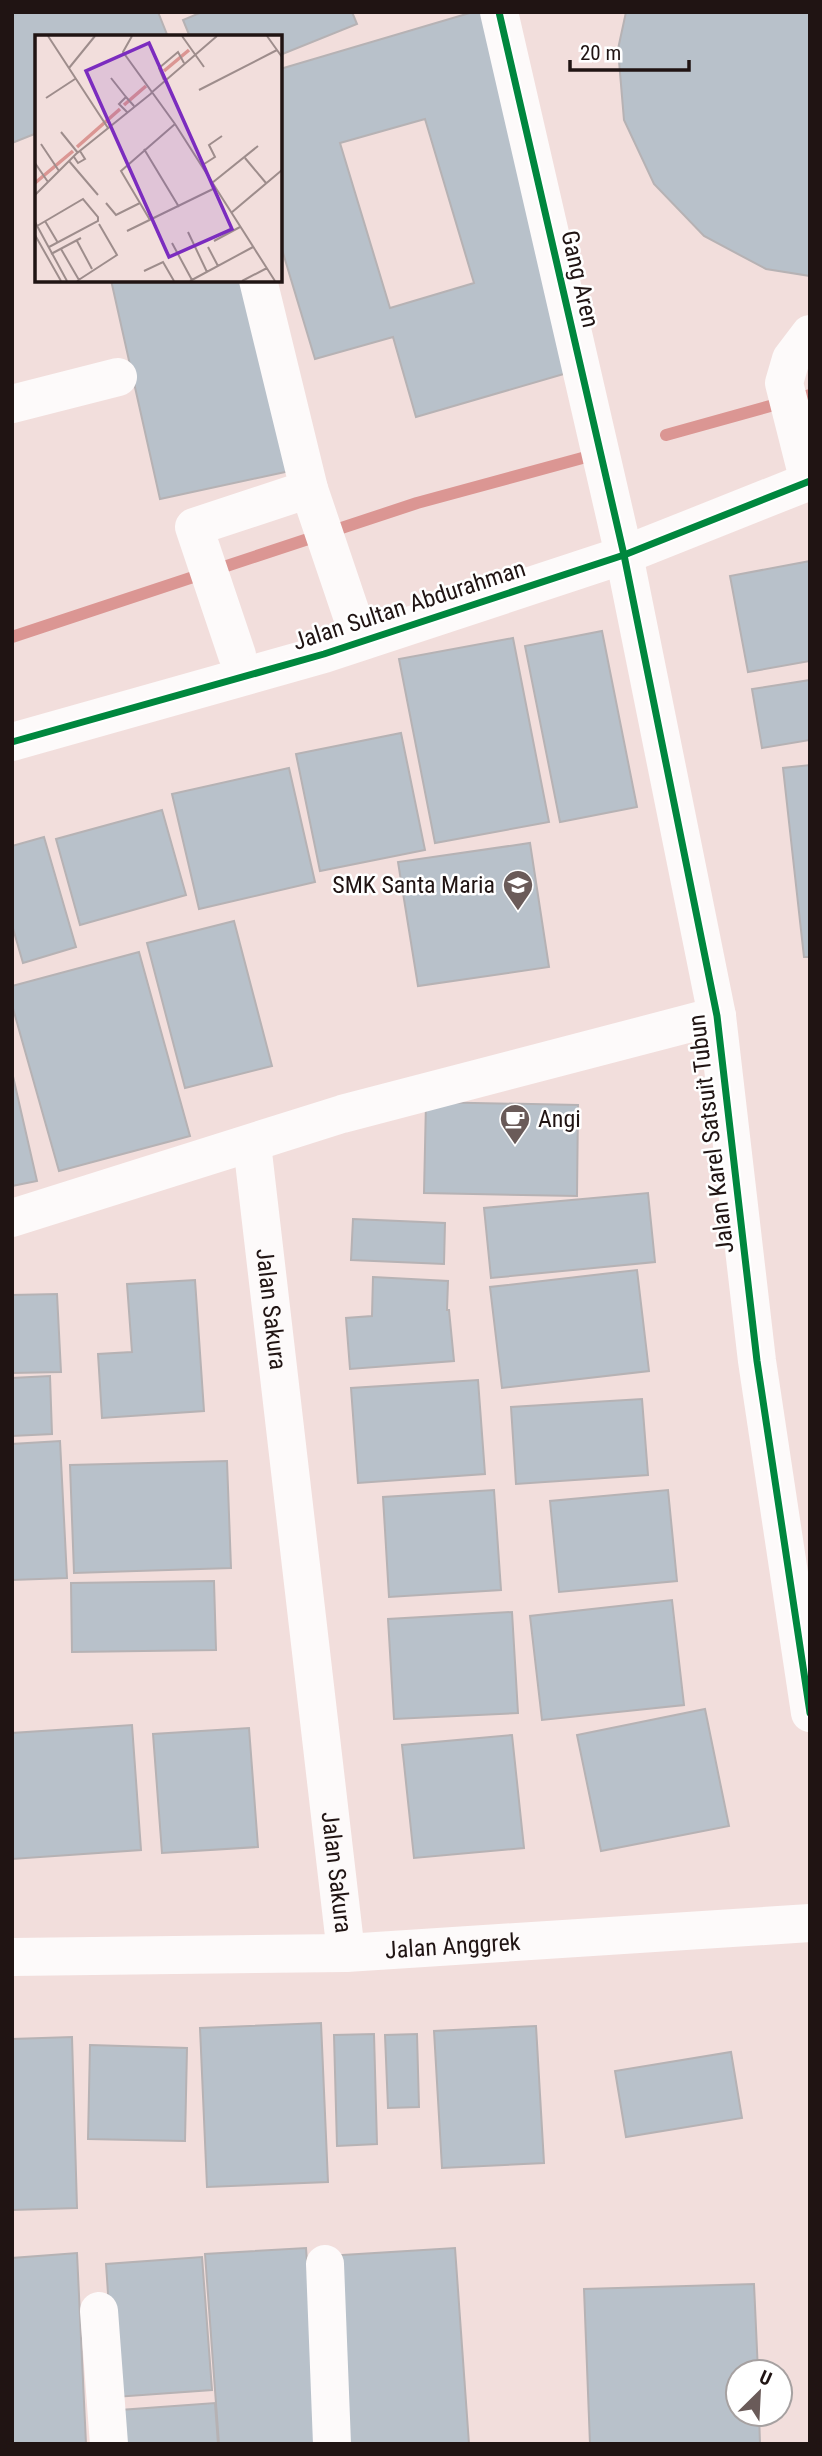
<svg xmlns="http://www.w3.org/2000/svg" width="822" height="2456" font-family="'Roboto Condensed',sans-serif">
  <rect width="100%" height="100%" fill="#f2dedc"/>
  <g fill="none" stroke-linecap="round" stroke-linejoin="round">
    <!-- stream -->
    <g stroke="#db9693" stroke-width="12">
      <polyline points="666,435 810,395"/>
      <polyline points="12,637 417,503 597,454"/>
    </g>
  </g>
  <!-- building -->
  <g fill="#b8c1ca" stroke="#b6b2b4" stroke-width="2" fill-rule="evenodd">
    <polygon points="12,12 158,12 168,37 37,37 37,133 12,143"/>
    <polygon points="202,12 352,12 357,24 280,55 280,37 190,37 183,20"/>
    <path d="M473 12H486L591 366 416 417 393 337 315 359 280 243V69ZM425 119 474 283 390 308 340 143Z"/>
    <polygon points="626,12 810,12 810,276 766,269 704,236 654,184 624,120 618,49"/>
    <polygon points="111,280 248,280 290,471 160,499"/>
    <polygon points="810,561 810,661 748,672 730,576"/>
    <polygon points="602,631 637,807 560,822 525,646"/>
    <polygon points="513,638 549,822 435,843 399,659"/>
    <polygon points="810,680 810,740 762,748 752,689"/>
    <polygon points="401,733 425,850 320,871 296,754"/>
    <polygon points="810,765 810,957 804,957 783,768"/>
    <polygon points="289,768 315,882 199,909 172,794"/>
    <polygon points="162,810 186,895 80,925 56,839"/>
    <polygon points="44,837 76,947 23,963 12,925 12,846"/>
    <polygon points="530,843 549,967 418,986 398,862"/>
    <polygon points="234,921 272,1066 185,1088 147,943"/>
    <polygon points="139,952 190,1136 59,1171 12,1005 12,986"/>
    <polygon points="12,1072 37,1181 12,1186"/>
    <polygon points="426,1102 578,1105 577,1196 424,1193"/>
    <polygon points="648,1193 655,1262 491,1278 484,1208"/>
    <polygon points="353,1219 445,1223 444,1264 351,1260"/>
    <polygon points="637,1270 649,1371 502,1388 490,1287"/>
    <polygon points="373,1277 448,1281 447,1310 449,1310 454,1361 350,1369 346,1318 372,1316"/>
    <polygon points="195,1280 204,1411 102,1418 98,1354 132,1352 127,1284"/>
    <polygon points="57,1294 61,1372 12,1373 12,1295"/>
    <polygon points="50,1376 52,1434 12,1436 12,1378"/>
    <polygon points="478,1380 485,1474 358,1483 351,1388"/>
    <polygon points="642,1399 648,1475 516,1484 511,1407"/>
    <polygon points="60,1441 67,1578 12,1580 12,1444"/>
    <polygon points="227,1461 231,1568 74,1573 70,1465"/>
    <polygon points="494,1490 501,1590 389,1597 383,1497"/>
    <polygon points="668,1490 677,1581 559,1592 550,1501"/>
    <polygon points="214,1581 216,1650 72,1652 71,1583"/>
    <polygon points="672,1600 684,1705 542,1720 530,1616"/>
    <polygon points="512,1612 518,1713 394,1719 388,1619"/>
    <polygon points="705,1709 729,1826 601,1851 577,1735"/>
    <polygon points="132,1725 141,1850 12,1859 12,1733"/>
    <polygon points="249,1728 258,1847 162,1853 153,1734"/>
    <polygon points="512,1735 524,1848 414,1858 402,1745"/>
    <polygon points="321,2023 328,2182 207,2187 200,2028"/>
    <polygon points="536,2026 544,2163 442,2168 434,2031"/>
    <polygon points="374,2034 377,2144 337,2146 334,2035"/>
    <polygon points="417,2034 419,2107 388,2108 385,2035"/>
    <polygon points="72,2037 77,2208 12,2210 12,2039"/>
    <polygon points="90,2045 187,2048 185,2141 88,2139"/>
    <polygon points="731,2052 742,2118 626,2137 615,2071"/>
    <polygon points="306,2248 320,2444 219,2444 205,2254"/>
    <polygon points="455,2248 469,2444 341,2444 327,2256"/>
    <polygon points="77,2253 86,2444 12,2444 12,2258"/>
    <polygon points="202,2257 212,2390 115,2397 106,2264"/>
    <polygon points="754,2284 758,2372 738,2372 738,2414 759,2414 760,2444 590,2444 584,2289"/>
    <polygon points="215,2403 218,2444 123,2444 120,2410"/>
  </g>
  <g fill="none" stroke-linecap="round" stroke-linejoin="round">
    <!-- minor -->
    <g stroke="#fdfafa" stroke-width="38">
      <polyline points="499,12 624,555 717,1016 757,1361 810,1713"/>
      <polyline points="258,280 309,489"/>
      <polyline points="12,404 118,377"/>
      <polyline points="809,482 784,383 791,359 810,334"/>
      <polyline points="237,655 194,527 309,489 354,622"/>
      <polyline points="12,742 324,654 624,555 810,481"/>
      <path id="s1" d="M252 1144 346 1953"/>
      <polyline points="12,1218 342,1114 717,1016"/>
      <path id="s2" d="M12 1957 346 1953 810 1923"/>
      <polyline points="325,2264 332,2444"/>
      <polyline points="99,2311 109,2444"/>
    </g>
    <!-- cycleway casing -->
    <g stroke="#fff" stroke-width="11">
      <g id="cycleway">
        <polyline points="499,12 624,555 717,1016 757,1361 810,1713"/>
        <polyline points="12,742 324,654 624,555 810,481"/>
      </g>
    </g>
    <!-- cycleway -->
    <use href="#cycleway" stroke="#00873e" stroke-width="7"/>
  </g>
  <!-- icons -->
  <defs>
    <g id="school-pin" transform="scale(1.575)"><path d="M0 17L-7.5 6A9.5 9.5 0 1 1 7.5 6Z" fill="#6a5b59" stroke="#fff"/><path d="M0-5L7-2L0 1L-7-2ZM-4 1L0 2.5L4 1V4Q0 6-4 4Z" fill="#fff"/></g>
    <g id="cafe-pin" transform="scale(1.575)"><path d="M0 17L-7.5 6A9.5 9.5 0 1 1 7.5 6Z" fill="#6a5b59" stroke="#fff"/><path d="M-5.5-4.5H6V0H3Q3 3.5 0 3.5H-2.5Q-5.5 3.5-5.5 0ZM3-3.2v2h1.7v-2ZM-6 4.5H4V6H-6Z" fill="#fff"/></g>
  </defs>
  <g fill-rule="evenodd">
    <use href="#school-pin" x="518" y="885"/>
    <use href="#cafe-pin" x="515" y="1119"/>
  </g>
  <g text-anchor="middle" stroke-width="5" stroke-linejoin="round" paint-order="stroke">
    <!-- street labels -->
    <g font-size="24" fill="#201413" stroke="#fff">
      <text transform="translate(580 279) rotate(77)" y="8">Gang Aren</text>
      <text transform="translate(409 605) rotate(-18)" y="8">Jalan Sultan Abdurahman</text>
      <text transform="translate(711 1134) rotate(-97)" y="8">Jalan Karel Satsuit Tubun</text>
      <text dy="8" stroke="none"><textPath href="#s1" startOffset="166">Jalan Sakura</textPath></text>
      <text dy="8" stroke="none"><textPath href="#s1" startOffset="733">Jalan Sakura</textPath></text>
      <text dy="8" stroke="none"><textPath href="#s2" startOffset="441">Jalan Anggrek</textPath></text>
    </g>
    <!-- poi labels -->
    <g font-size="24" fill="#201413" stroke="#fff" text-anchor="end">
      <text x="495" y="893">SMK Santa Maria</text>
      <text x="538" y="1127" text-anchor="start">Angi</text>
    </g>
  </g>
  <!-- overview -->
  <g transform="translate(35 35)">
    <rect width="247" height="247" fill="#f2dedc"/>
    <path fill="none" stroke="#db9693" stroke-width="3.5" d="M129 36 154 15M89 70 111 51M42 112 85 74M0 148 38 116"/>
    <path fill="none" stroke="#9e8d8c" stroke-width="2" d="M13 1 73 93M97 1 88 17 140 89 240 246M147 1 169 32M232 1 247 22M34 33 60 1M76 43 91 62M129 45 124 33 143 17 149 28M164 55 242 15M116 58 182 1M11 63 40 44M92 77 84 69 91 62 99 71M26 97 43 118M6 109 24 136M109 114 144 172M39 122 43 128 50 124 45 116M210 123 231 148M34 126 63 160M0 128 13 147M166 131 180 122 174 110 187 101M177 148 223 111M0 160 41 119 118 57M71 168 81 180 105 168M196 178 247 135M115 185 86 136 140 89M10 186 23 208M0 187 32 246M2 191 48 164 63 182V186L14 212M92 196 180 153M153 197 172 237M0 200 26 246M42 206 57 234M179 206 205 192M137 208 157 245M173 212 183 231M26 214 44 245M16 219 46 203M109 236 128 227 139 246M42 246 82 220 64 189M155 246 218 212M207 246 232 233"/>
    <path fill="#7b2cbf" fill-opacity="0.15" stroke="#7b2cbf" stroke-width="3.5" d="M114 8 197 194 134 222 51 36Z"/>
    <rect width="247" height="247" fill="none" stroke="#201413" stroke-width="3.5"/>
  </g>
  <!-- border -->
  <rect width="822" height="2456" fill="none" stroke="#201413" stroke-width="28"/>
  <!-- north arrow -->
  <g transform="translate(759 2393) rotate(24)"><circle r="33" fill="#ffffff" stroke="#a6a1a1" stroke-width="2"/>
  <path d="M0-5L12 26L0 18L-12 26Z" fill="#6a5b59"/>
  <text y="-10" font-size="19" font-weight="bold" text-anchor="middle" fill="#201413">U</text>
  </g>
  <!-- scale -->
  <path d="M570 60v10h119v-10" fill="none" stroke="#201413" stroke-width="3.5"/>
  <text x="580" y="60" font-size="21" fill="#201413" stroke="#ffffff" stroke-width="5" paint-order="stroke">20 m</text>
</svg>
